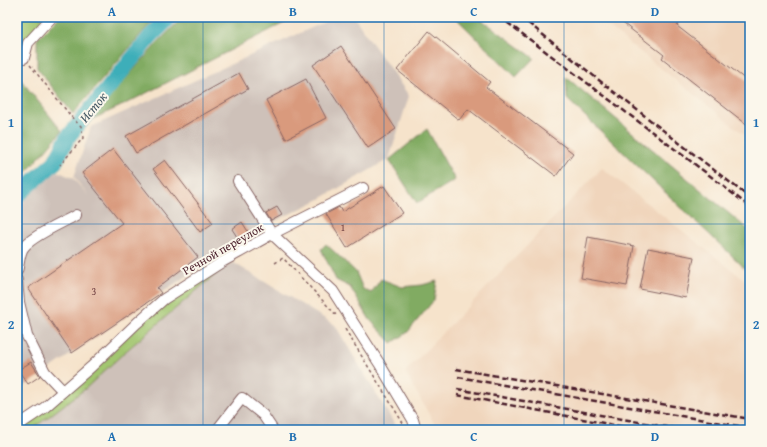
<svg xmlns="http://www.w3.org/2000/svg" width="767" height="447" font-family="'Gentium Book Plus',serif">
  <rect width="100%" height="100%" fill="#fbf7ec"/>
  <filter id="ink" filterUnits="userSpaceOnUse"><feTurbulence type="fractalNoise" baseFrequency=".025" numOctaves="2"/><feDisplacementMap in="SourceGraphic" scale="8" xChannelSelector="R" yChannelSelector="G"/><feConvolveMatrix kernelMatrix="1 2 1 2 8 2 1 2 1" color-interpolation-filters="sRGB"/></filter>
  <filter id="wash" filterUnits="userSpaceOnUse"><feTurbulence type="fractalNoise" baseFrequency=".012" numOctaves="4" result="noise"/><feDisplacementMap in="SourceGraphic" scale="16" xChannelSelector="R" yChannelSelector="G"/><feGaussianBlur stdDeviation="0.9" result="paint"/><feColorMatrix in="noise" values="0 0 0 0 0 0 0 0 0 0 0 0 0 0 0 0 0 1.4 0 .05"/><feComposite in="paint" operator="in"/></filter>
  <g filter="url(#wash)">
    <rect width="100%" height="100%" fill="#f6e3cb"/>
    <!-- built -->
    <g fill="#f0d5bc">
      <polygon points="596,17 750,17 750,139"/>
      <polygon points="602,168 750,284 750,430 438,430 405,372"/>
    </g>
    <!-- industrial -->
    <g fill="#cec1b9">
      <polygon points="336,17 354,17 409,96 389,159 318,200 267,225 162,292 144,269 161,293 17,391 17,209 52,169 73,178 89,197 74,177 91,127"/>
      <polygon points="234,263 335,325 398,430 31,430 85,389 126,351 224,267"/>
    </g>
    <!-- green -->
    <g fill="#a2c670" stroke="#76724e">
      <polygon points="17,17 46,17 17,49"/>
      <polygon points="222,262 224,267 126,351 85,389 31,430 17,430 137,323"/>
    </g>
    <!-- forest -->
    <g fill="#81ab62" stroke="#666546">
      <polygon points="59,17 157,17 143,32 73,114 37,68 37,39"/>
      <polygon points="183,17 296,17 119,107 88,121 160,40"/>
      <polygon points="455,17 478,17 534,58 516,77"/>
      <polygon points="17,75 62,131 17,183"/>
      <polygon points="566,77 750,231 750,273 567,99"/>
      <polygon points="427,129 455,180 417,203 389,160"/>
      <polygon points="326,244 356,272 363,289 371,293 381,279 402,287 422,285 437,281 434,300 407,333 392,343 370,320 350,287 336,280 321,249"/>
    </g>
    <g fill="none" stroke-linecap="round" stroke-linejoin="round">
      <!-- river -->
      <polyline stroke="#3eaeb9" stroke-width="16" points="17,196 55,162 68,137 150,37 170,17"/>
    </g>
    <g id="blocks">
      <!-- building -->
      <g fill="#d99a7d">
        <polygon points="615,17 671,17 679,23 677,26 750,83 750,127 662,58 664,55"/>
        <polygon points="429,31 490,82 486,87 573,153 556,176 468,109 459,120 397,70"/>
        <polygon points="341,46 396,129 368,148 313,65"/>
        <polygon points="239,73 248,89 136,153 126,136"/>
        <polygon points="306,79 326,118 286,139 266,100"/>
        <polygon points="113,149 198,257 157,288 161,293 72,353 28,288 122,223 82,173"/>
        <polygon points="165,160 213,223 200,232 153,169"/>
        <polygon points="384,186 402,213 347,248 326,214 339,207 342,212"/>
        <polygon points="277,207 282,215 271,221 266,213"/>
        <polygon points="242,222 249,233 239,240 232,229"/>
        <polygon points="588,237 634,246 627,286 581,278"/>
        <polygon points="648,248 694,257 686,298 640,289"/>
        <polygon points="31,362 40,376 28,384 18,370"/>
      </g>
    </g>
  </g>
  <g filter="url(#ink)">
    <use href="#blocks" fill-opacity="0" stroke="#866463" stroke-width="1"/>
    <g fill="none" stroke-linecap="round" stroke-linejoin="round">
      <!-- minor casing -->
      <g stroke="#866463" stroke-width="12">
        <g id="minor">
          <polyline points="24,58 28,43 52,17"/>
          <polyline points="238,181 272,234 363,188"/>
          <path d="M17 271C19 265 19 257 22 250 28 237 63 223 76 215"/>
          <polyline points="17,280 19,302 27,336 45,372 63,391"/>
          <polyline points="17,426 44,408 91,367 137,323 164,299 222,262 272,234 333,291 379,363 413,420 416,430"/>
          <polyline points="217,430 242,398 263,415 273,430"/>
        </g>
      </g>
      <!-- path -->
      <g stroke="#866463" stroke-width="1.5" stroke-dasharray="3 3" stroke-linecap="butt">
        <polyline points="30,65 74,120 81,126 83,138 60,165"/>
        <polyline points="275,263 283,258 337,316"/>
        <polyline points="345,329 403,423"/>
      </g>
      <!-- minor -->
      <use href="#minor" stroke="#fff" stroke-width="10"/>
      <!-- rail -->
      <g stroke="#4a1f2b" stroke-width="2.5" stroke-dasharray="6 3" stroke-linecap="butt">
        <polyline points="500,17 709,175 750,207"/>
        <polyline points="521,17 600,81 750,198"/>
        <polyline points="456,369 750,419"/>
        <polyline points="458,377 750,428"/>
        <polyline points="457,389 683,430"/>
        <polyline points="457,395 640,430"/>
      </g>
    </g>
  </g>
  <!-- grid -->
  <path fill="none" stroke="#1f6fb2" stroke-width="1" stroke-opacity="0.55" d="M203 17V430M384 17V430M564 17V430M17 224H750"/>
  <g text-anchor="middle" stroke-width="4" stroke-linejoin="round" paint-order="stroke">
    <!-- number labels -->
    <g font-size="10" fill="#6e3e40">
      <text x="343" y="231">1</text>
      <text x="94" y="295">3</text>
    </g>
    <!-- street labels -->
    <g font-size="12" fill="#4a1f2b" stroke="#fbf7ec">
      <text transform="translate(223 249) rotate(-30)" y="4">Речной переулок</text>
    </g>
    <!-- water labels -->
    <g font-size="13" font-style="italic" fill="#455864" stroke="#fbf7ec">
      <text transform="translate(93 107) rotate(-50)" y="5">Исток</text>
    </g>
  </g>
  <!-- margin -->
  <rect width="767" height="447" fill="none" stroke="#fbf7ec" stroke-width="44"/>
  <rect x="22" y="22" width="723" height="403" fill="none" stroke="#1f6fb2" stroke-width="1.5"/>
  <g font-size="13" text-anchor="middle" font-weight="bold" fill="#1f6fb2">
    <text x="112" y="16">A</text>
    <text x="293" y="16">B</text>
    <text x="474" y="16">C</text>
    <text x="655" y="16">D</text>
    <text x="11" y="127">1</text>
    <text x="756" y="127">1</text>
    <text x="11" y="329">2</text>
    <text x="756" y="329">2</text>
    <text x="112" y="441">A</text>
    <text x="293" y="441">B</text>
    <text x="474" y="441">C</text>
    <text x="655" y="441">D</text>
  </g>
</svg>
